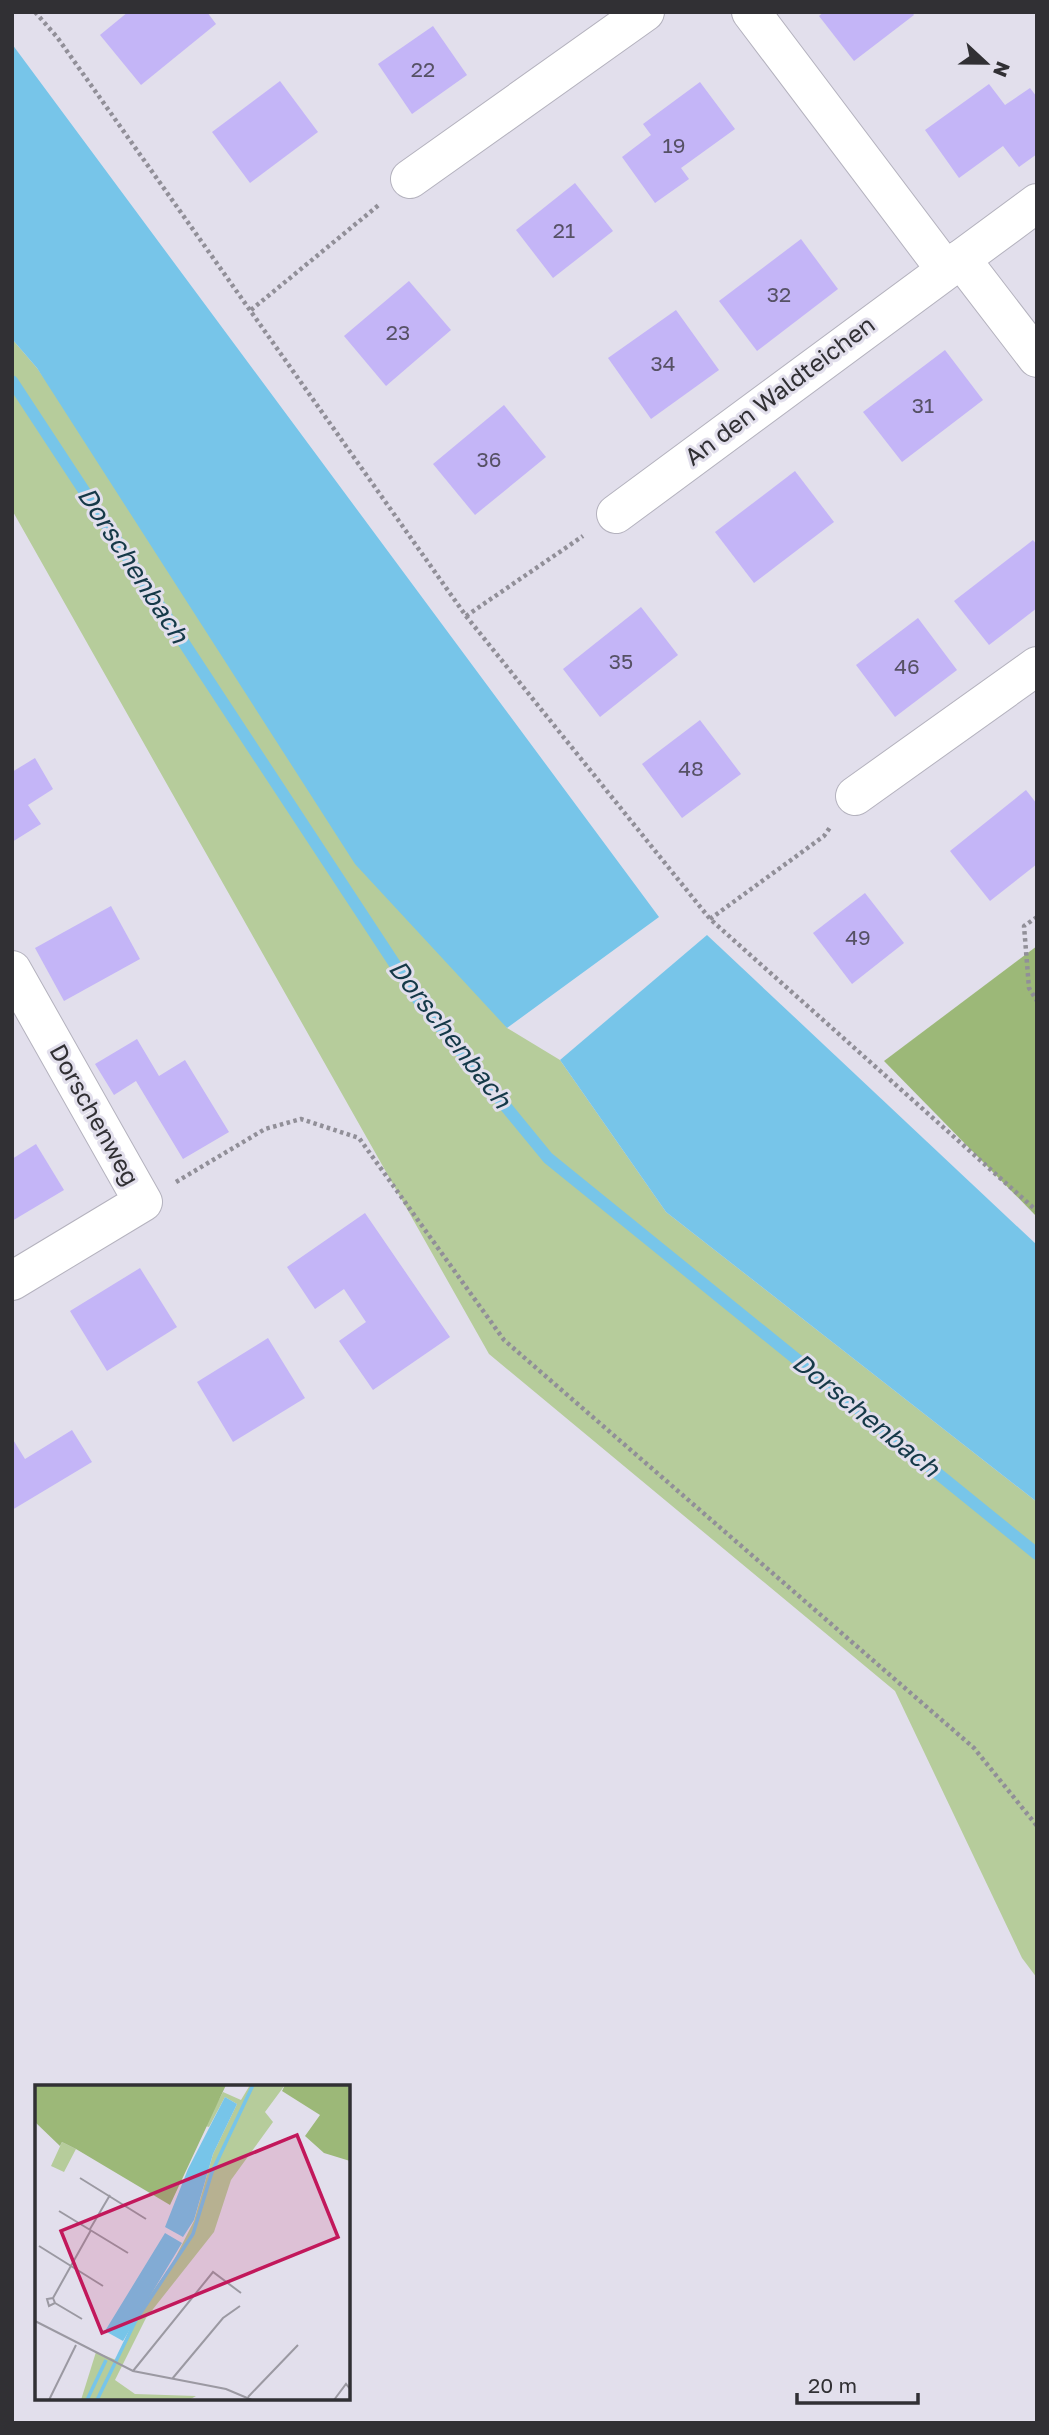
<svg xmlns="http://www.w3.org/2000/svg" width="1049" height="2435" font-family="'Golos Text',sans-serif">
  <rect width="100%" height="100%" fill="#e2dfec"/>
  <!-- green -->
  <polygon fill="#b6cc9b" points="12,339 37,368 507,1028 560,1060 666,1212 1037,1502 1037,1978 1022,1958 895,1691 489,1354 12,510"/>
  <!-- forest -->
  <polygon fill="#9cb878" points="1037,946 1037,1217 884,1061"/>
  <!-- water -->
  <g fill="#77c5e9">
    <polygon points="12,44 659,917 507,1028 355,864 37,368 12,339"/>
    <polygon points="707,935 1037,1245 1037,1502 666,1212 560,1060"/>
  </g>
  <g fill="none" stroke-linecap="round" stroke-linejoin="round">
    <!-- stream -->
    <polyline stroke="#77c5e9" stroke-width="12" points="12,381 419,1001 548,1158 1037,1554"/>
  </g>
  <!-- building -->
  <g fill="#c4b5f7">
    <polygon points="128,12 207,12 216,24 141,85 100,35"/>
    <polygon points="824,12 912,12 914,15 854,61 819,16"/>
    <polygon points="433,26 467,75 412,114 378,64"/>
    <polygon points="280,81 318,132 250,183 212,132"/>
    <polygon points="700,82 735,129 681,168 689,179 655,203 622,157 651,135 643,124"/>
    <polygon points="989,84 1005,105 1030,88 1037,97 1037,154 1019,167 1003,146 959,178 925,130"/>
    <polygon points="575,183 613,231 553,278 516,230"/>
    <polygon points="801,239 838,289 757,351 719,301"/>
    <polygon points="409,281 451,330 386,386 344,336"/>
    <polygon points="676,310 719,370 651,419 608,358"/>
    <polygon points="945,350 983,400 902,462 863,412"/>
    <polygon points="504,405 546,457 475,515 433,464"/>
    <polygon points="795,471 834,522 754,583 715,532"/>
    <polygon points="1033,540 1037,545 1037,608 989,645 954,601"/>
    <polygon points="641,607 678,655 600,717 563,669"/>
    <polygon points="918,618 957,670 895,717 856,665"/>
    <polygon points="700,720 741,774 682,818 642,764"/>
    <polygon points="35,758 53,789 28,805 41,824 12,842 12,772"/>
    <polygon points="1026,790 1037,804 1037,864 990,901 950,851"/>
    <polygon points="865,893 904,943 852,984 813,933"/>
    <polygon points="111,906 140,959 64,1001 35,948"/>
    <polygon points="137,1039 159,1076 185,1060 229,1132 183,1159 136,1081 114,1095 95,1064"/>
    <polygon points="36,1144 64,1190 12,1221 12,1159"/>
    <polygon points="365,1213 450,1337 373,1390 339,1341 366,1322 344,1289 315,1309 287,1267"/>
    <polygon points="140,1268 177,1327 107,1371 70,1311"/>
    <polygon points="268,1338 305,1398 233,1442 197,1382"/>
    <polygon points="72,1430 92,1462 12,1510 12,1438 25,1459"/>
  </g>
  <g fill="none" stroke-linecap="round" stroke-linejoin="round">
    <!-- minor casing -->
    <g stroke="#b4b2be" stroke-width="40">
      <g id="minor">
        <polyline points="751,12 945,269"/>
        <polyline points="410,179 645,12"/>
        <polyline points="961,259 1037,358"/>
        <polyline points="616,514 1037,203"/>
        <polyline points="855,796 1037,666"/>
        <polyline points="12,970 143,1202 12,1281"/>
      </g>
    </g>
    <!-- path -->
    <g stroke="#918f98" stroke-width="4.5" stroke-dasharray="3.5 3.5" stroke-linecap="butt">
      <polyline points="35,12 57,37 466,616 710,919 1037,1211"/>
      <polyline points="251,310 380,204"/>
      <polyline points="466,616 583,536"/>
      <polyline points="1037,917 1024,926 1029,988 1037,1001"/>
      <polyline points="710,919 824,836 831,826"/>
      <polyline points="176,1182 265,1129 301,1119 359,1138 504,1340 974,1748 1037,1826"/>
    </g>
    <!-- minor -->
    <use href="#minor" stroke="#fff" stroke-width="38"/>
  </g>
  <g text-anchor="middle" stroke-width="6" stroke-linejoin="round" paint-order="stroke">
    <!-- number labels -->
    <g font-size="21" fill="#565165">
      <text x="423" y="77">22</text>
      <text x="674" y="153">19</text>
      <text x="564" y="238">21</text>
      <text x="779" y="302">32</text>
      <text x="398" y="340">23</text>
      <text x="663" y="371">34</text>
      <text x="923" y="413">31</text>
      <text x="489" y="467">36</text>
      <text x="621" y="669">35</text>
      <text x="907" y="674">46</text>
      <text x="691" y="776">48</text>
      <text x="858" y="945">49</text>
    </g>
    <!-- street labels -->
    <g font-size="24" fill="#313034" stroke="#e2dfec">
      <text transform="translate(780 391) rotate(-37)" y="8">An den Waldteichen</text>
      <text transform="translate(94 1115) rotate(61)" y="8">Dorschenweg</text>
    </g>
    <!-- water labels -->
    <g font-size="26" font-style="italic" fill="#153948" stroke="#e2dfec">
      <text transform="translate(133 565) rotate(57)" y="9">Dorschenbach</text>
      <text transform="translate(450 1034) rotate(52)" y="9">Dorschenbach</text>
      <text transform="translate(866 1415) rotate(39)" y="9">Dorschenbach</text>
    </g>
  </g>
  <!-- overview -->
  <g transform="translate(35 2085)">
    <rect width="315" height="315" fill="#e2dfec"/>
    <path d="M215 0H250L230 27 238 37 196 95 179 147 111 233 80 295 100 309 161 311 154 315H46L61 267 81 275 101 230 137 179 159 136 178 69 202 19 190 12 174 42 170 41 188 7 206 15ZM27 57 41 64 29 87 16 81Z" fill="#b6cc9b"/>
    <path d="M0 0H191L135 120 41 64 27 57 25 61 0 37ZM250 0H315V76L289 68 270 51 285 30 247 6Z" fill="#9cb878"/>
    <path d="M190 12 202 19 178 69 159 135 148 152 130 142 153 84ZM130 148 147 158 88 256 70 246Z" fill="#77c5e9"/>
    <path fill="none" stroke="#77c5e9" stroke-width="3.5" d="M52 315 71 275M62 315 101 235 158 149 177 87 218 0"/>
    <path fill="none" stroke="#9b99a2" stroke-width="2" d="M45 93 111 134M24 126 93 168M55 144 75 110M4 161 68 201M18 213 20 218 14 221 12 214 18 213 56 145M20 218 47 234M0 236 98 286 191 304 217 315M98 286 178 187 206 208M137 294 188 233 205 221M213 312 263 260M14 315 41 260M299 315 311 299 315 304"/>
    <path fill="#c2185b" fill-opacity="0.15" stroke="#c2185b" stroke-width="3.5" d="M262 50 303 152 67 248 26 146Z"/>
    <rect width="315" height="315" fill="none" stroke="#313034" stroke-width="3.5"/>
  </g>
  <!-- border -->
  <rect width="1049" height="2435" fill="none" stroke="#313034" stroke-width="28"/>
  <!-- north arrow -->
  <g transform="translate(986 63) rotate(112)" stroke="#e2dfec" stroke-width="5" paint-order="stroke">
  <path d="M0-5L12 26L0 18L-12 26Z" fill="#313034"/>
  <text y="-10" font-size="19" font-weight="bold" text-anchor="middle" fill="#313034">N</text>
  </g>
  <!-- scale -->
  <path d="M797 2393v10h121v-10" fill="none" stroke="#313034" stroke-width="3.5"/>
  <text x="808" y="2393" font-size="21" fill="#313034" stroke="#e2dfec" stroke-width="5" paint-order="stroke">20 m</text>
</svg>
